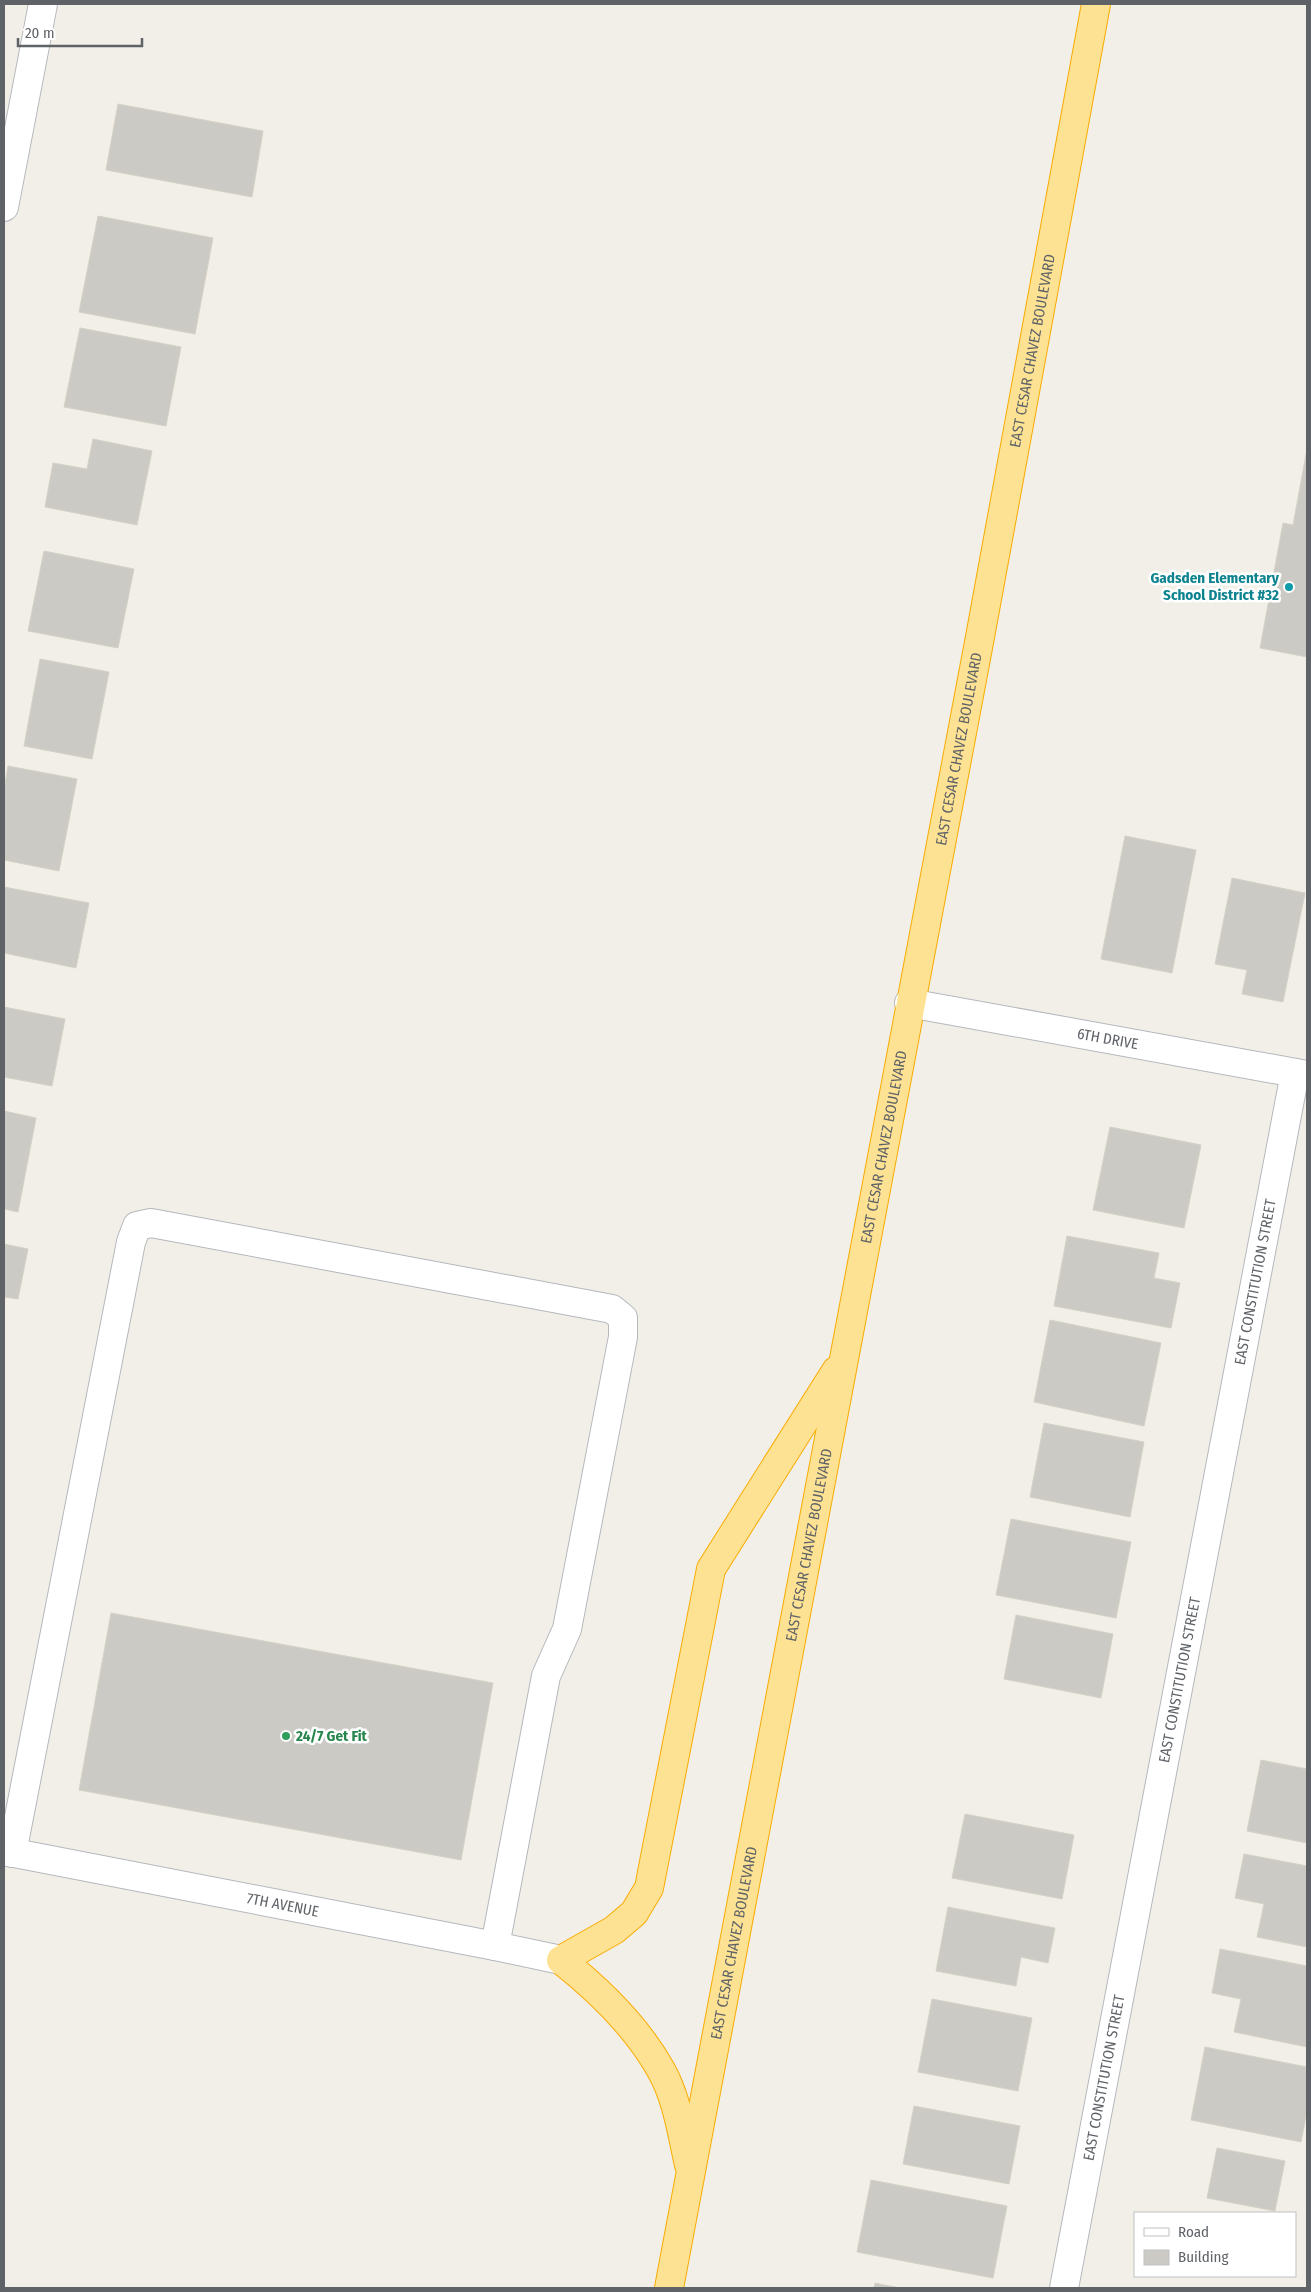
<svg xmlns="http://www.w3.org/2000/svg" width="1311" height="2292" font-family="'Fira Sans Condensed',sans-serif">
  <rect width="100%" height="100%" fill="#f1efe8"/>
  <!-- building -->
  <g fill="#cccac5" stroke="#d6d1c6">
    <polygon points="118,104 263,131 252,197 106,170"/>
    <polygon points="98,216 213,238 195,334 79,312"/>
    <polygon points="80,328 181,347 166,426 64,407"/>
    <polygon points="93,439 152,451 137,525 45,507 53,463 87,469"/>
    <polygon points="1307,449 1307,657 1260,648 1283,523 1293,525"/>
    <polygon points="44,551 134,569 118,648 28,631"/>
    <polygon points="40,659 109,672 92,759 24,746"/>
    <polygon points="8,766 77,779 59,871 4,860 4,790"/>
    <polygon points="1125,836 1196,850 1172,973 1101,959"/>
    <polygon points="1232,878 1305,893 1283,1002 1242,994 1247,970 1215,964"/>
    <polygon points="4,887 89,903 76,968 4,953"/>
    <polygon points="4,1007 65,1019 52,1086 4,1077"/>
    <polygon points="4,1111 36,1118 18,1212 4,1209"/>
    <polygon points="1110,1127 1201,1145 1184,1228 1093,1210"/>
    <polygon points="1067,1236 1159,1253 1154,1278 1180,1283 1171,1328 1054,1306"/>
    <polygon points="4,1244 28,1249 18,1299 4,1297"/>
    <polygon points="1050,1320 1161,1343 1144,1426 1034,1402"/>
    <polygon points="1044,1423 1144,1442 1130,1517 1030,1497"/>
    <polygon points="1011,1519 1131,1542 1116,1618 996,1595"/>
    <polygon points="111,1613 493,1683 461,1860 79,1790"/>
    <polygon points="1016,1615 1113,1634 1101,1698 1004,1679"/>
    <polygon points="1261,1760 1307,1769 1307,1843 1247,1831"/>
    <polygon points="965,1814 1074,1835 1062,1899 952,1878"/>
    <polygon points="1244,1854 1307,1866 1307,1947 1257,1937 1264,1904 1235,1898"/>
    <polygon points="948,1907 1055,1928 1048,1963 1021,1957 1016,1986 936,1971"/>
    <polygon points="1220,1949 1307,1966 1307,2047 1234,2032 1241,1999 1212,1993"/>
    <polygon points="932,1999 1032,2018 1018,2091 918,2072"/>
    <polygon points="1205,2047 1307,2067 1307,2111 1301,2142 1191,2120"/>
    <polygon points="914,2106 1020,2126 1009,2184 903,2164"/>
    <polygon points="1217,2148 1285,2161 1275,2211 1207,2198"/>
    <polygon points="871,2180 1007,2206 993,2278 857,2252"/>
    <polygon points="875,2283 900,2288 874,2288"/>
  </g>
  <g fill="none" stroke-linecap="round" stroke-linejoin="round">
    <!-- minor casing -->
    <g stroke="#b5b8bc" stroke-width="30">
      <g id="minor">
        <polyline points="4,207 43,4"/>
        <path id="s1" d="M909 1003 1307 1075"/>
        <path id="s2" d="M4 1851 495 1946 561 1960"/>
        <polyline points="12,1853 131,1242 137,1226 151,1223 612,1309 623,1318 623,1337 567,1629 546,1676 495,1946"/>
        <path id="s3" d="M1064 2288 1295 1073"/>
      </g>
    </g>
    <!-- highway casing -->
    <g stroke="#f9ab00" stroke-width="30">
      <g id="highway">
        <path d="M689 2165C682 2134 677 2098 661 2070 637 2027 599 1990 561 1960L614 1930 634 1913 649 1888 711 1569 836 1371"/>
        <path id="s4" d="M669 2288 980 637 1096 4"/>
      </g>
    </g>
    <!-- minor -->
    <use href="#minor" stroke="#fff" stroke-width="28"/>
    <!-- highway -->
    <use href="#highway" stroke="#fde293" stroke-width="28"/>
  </g>
  <!-- markers -->
  <circle fill="#0f9aa8" stroke="#fff" stroke-width="2" cx="1289" cy="587" r="5"/>
  <circle fill="#2e9e5b" stroke="#fff" stroke-width="2" cx="286" cy="1736" r="5"/>
  <g text-anchor="middle" stroke-width="5" stroke-linejoin="round" paint-order="stroke">
    <!-- street labels -->
    <g font-size="15" fill="#5f6368" stroke="#fff">
      <text dy="5" stroke="none"><textPath href="#s4" startOffset="1971">EAST CESAR CHAVEZ BOULEVARD</textPath></text>
      <text dy="5" stroke="none"><textPath href="#s4" startOffset="1566">EAST CESAR CHAVEZ BOULEVARD</textPath></text>
      <text dy="5" stroke="none"><textPath href="#s1" startOffset="202">6TH DRIVE</textPath></text>
      <text dy="5" stroke="none"><textPath href="#s4" startOffset="1161">EAST CESAR CHAVEZ BOULEVARD</textPath></text>
      <text dy="5" stroke="none"><textPath href="#s3" startOffset="1024">EAST CONSTITUTION STREET</textPath></text>
      <text dy="5" stroke="none"><textPath href="#s4" startOffset="756">EAST CESAR CHAVEZ BOULEVARD</textPath></text>
      <text dy="5" stroke="none"><textPath href="#s3" startOffset="619">EAST CONSTITUTION STREET</textPath></text>
      <text dy="5" stroke="none"><textPath href="#s2" startOffset="284">7TH AVENUE</textPath></text>
      <text dy="5" stroke="none"><textPath href="#s4" startOffset="351">EAST CESAR CHAVEZ BOULEVARD</textPath></text>
      <text dy="5" stroke="none"><textPath href="#s3" startOffset="214">EAST CONSTITUTION STREET</textPath></text>
    </g>
    <!-- culture labels -->
    <g font-size="15" font-weight="bold" fill="#0d838f" stroke="#fff" text-anchor="end">
      <text x="1279" y="583">Gadsden Elementary<tspan x="1279" dy="17">School District #32</tspan></text>
    </g>
    <!-- leisure labels -->
    <g font-size="15" font-weight="bold" fill="#27864d" stroke="#fff" text-anchor="start">
      <text x="296" y="1741">24/7 Get Fit</text>
    </g>
  </g>
  <!-- border -->
  <rect width="1311" height="2292" fill="none" stroke="#5f6368" stroke-width="10"/>
  <!-- legend -->
  <rect x="1134" y="2212" width="162" height="65" fill="#ffffff" stroke="#bfc1c3"/>
  <rect x="1144" y="2228" width="25" height="8" fill="#ffffff" stroke="#bfc1c3"/>
  <text x="1178" y="2237" font-size="15" fill="#5f6368">Road</text>
  <rect x="1144" y="2250" width="25" height="15" fill="#cccac5" stroke="#bfc1c3"/>
  <text x="1178" y="2262" font-size="15" fill="#5f6368">Building</text>
  <!-- scale -->
  <path d="M18 38v8h124v-8" fill="none" stroke="#5f6368" stroke-width="2.5"/>
  <text x="25" y="38" font-size="15" fill="#5f6368" stroke="#ffffff" stroke-width="4" paint-order="stroke">20 m</text>
</svg>
